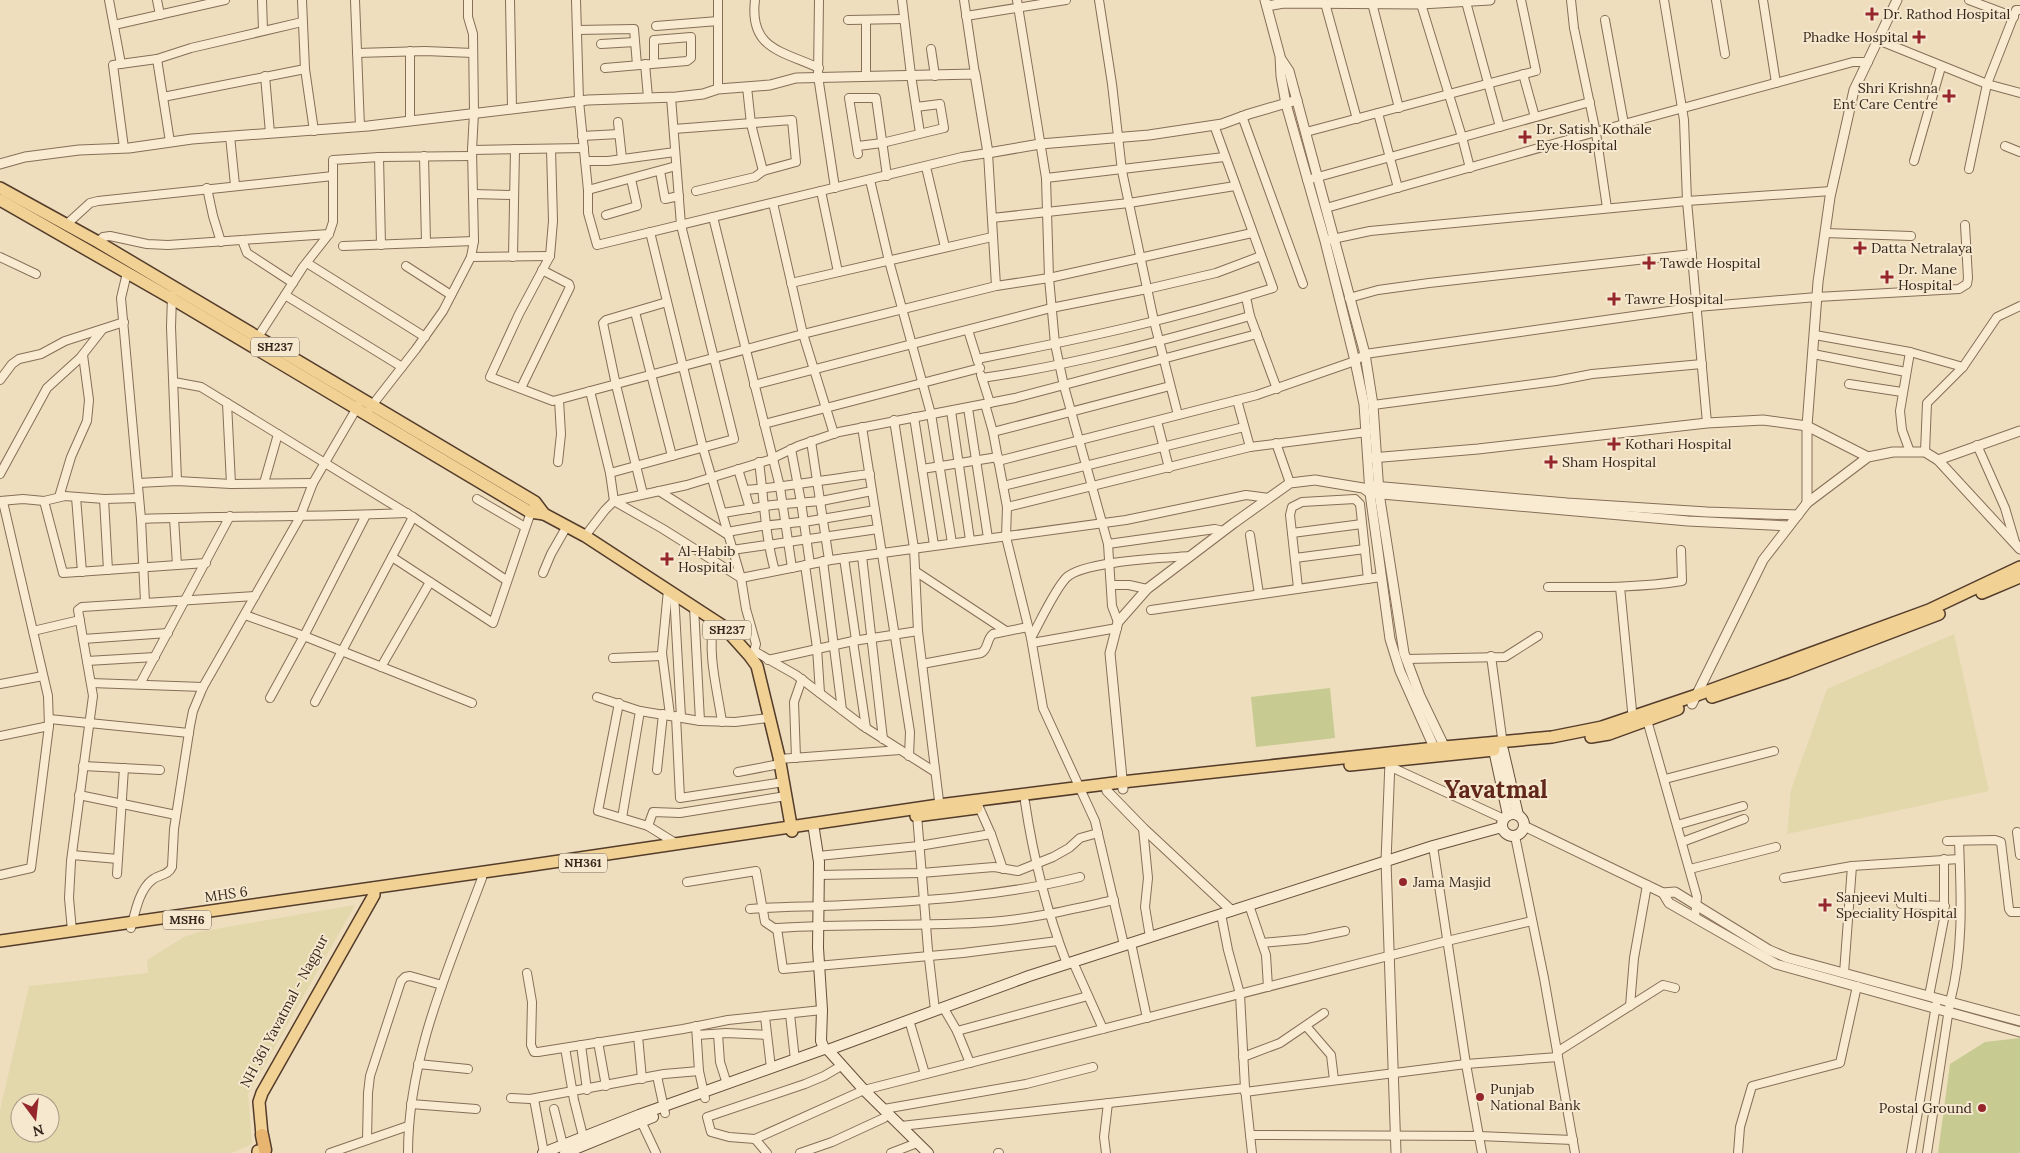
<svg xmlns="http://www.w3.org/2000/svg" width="2020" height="1153" font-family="Lora,serif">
  <rect width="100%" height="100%" fill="#eedebe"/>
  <!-- farmland -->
  <g fill="#e3d8ab" fill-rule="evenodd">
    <polygon points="1954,634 1989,791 1787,834 1791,790 1827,689"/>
    <path d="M355 905 248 1094 252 1144 232 1153H0V1110L29 986 148 973 147 960 184 937 198 932ZM20 1103H50V1133H20Z"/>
  </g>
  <!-- green -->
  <g fill="#c7cb92">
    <polygon points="1330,688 1335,738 1256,747 1251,697"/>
    <polygon points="2020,1038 2020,1153 1938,1153 1950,1064 1985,1042"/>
  </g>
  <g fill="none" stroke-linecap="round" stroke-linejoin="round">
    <!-- minor casing -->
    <g stroke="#866e57" stroke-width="10">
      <g id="minor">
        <polyline points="109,0 121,64"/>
        <polyline points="157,0 160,15"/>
        <polyline points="262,0 263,30"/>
        <polyline points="302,0 305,69 314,131"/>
        <polyline points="355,0 360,127"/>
        <polyline points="510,0 512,108"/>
        <polyline points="576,0 579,101 588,190 588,213 597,245 962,157 988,153 996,286"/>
        <polyline points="718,0 718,89"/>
        <path d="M755 0C749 49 782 51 819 68"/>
        <polyline points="819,0 818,76 835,188"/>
        <polyline points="902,0 911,75 920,133"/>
        <polyline points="964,0 975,74"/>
        <polyline points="1017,0 1046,178 1049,278 1055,344 1064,386 1108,544 1112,606 1118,622"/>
        <polyline points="1099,0 1112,84 1122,171 1154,321 1178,415"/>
        <polyline points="1571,0 1574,28 1596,133 1607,208"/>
        <polyline points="1664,0 1684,120 1687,201 1707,423"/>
        <polyline points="1716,0 1725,54"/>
        <polyline points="1763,0 1776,83"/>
        <polyline points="1969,0 2014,17"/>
        <polyline points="1466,2 1500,127"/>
        <polyline points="1325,3 1357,119"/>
        <polyline points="1372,3 1399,108"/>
        <polyline points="1421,4 1462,137 1470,168"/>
        <polyline points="2020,10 2016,10 1987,84 2020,93"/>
        <polyline points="966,16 1066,0"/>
        <polyline points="848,20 904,19"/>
        <polyline points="866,20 866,75"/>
        <polyline points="1605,20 1624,124"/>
        <polyline points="114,25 225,0"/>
        <polyline points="656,26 718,21"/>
        <polyline points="577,30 634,29 637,65"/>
        <polyline points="1878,40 1987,84 1969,169"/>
        <polyline points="601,44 635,42"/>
        <polyline points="931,49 935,76"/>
        <polyline points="410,51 410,121"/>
        <polyline points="357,53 425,51 473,53"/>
        <polyline points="157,59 170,142"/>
        <polyline points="645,64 648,97"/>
        <polyline points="605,68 687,61 691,58 691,37 654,40 654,63"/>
        <polyline points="1523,74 1535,117"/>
        <polyline points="265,76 270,133"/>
        <polyline points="747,87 751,124 763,171"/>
        <polyline points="163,97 305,69"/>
        <polyline points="1378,113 1398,188"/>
        <polyline points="1242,116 1303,284"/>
        <polyline points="618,122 622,159"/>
        <polyline points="674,129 792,120 796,162 763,171 755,177 696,191"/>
        <polyline points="1306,132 1536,71 1521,0"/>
        <polyline points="230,136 235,185"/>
        <polyline points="582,136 619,134"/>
        <polyline points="858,146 882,143 944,128 940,104 916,107"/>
        <polyline points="2005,146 2020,152"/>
        <polyline points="124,148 113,65 157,59 191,48 302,22"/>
        <polyline points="551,149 553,221 550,256 519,314 490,377 553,401 803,334 996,286 1049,278 1252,233"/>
        <polyline points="472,150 584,148"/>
        <polyline points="858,154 849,98 876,98 887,176"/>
        <polyline points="424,156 426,243"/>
        <polyline points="379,157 381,245"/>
        <polyline points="585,161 608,161 675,152"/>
        <polyline points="1914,161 1941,67"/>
        <polyline points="926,167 945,247"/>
        <polyline points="660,171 665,199 679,196"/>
        <polyline points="1046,178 1224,157"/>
        <polyline points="870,180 889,261 931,414 952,543"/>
        <polyline points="1307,180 1590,102"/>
        <polyline points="207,188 213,216 221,242"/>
        <polyline points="588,190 676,166"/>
        <polyline points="821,191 838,272"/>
        <polyline points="473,194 514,195"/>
        <polyline points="773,203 803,334 834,434"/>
        <polyline points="1326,208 1624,124 1853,62 1868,62"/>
        <polyline points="606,215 637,206 631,179"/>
        <polyline points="713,217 780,487 792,568"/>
        <polyline points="992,218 1129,203 1235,186"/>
        <polyline points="67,224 90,203 98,201 333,176"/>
        <polyline points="650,232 703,448 741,578 746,609 756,644 752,659"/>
        <polyline points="1825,233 1911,236"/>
        <polyline points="242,240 247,253 293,283"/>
        <polyline points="1328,240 1370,231 1687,201 1831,191"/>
        <polyline points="98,242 103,237 110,236 147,244 168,245 329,234"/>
        <polyline points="343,246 474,241"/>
        <polyline points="0,257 36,274"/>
        <polyline points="471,257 550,256"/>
        <polyline points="513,257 515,149"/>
        <polyline points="307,263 425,337"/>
        <polyline points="406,266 451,295"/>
        <polyline points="127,273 121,298 141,519 145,602"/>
        <polyline points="791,283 992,237"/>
        <polyline points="285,295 402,367"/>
        <polyline points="172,296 171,327 177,481"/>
        <polyline points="1246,297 1250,316 1277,389"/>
        <polyline points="1349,298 1378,290 1429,283 1692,254"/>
        <polyline points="635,312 672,456"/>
        <polyline points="968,330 978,362"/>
        <polyline points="1815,335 1910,352 1963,367"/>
        <polyline points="256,340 303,267 329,234 333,222 333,160 379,157 472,156"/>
        <polyline points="1813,354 1906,372"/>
        <path d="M977 359C1076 340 1176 319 1273 288L1214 125"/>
        <polyline points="981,375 990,403"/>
        <path d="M982 378C1073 365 1162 341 1250 316"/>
        <polyline points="0,380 12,364 19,359 41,354 65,341 124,322"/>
        <polyline points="174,382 201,387 413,517 506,580"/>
        <polyline points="1849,384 1902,392"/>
        <polyline points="754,385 1051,308 1147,289 1216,273 1261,256"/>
        <polyline points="521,388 570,287 569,284 542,270"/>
        <polyline points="590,391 610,473 614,501 663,529 741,578 831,560 1126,520 1246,495 1269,498"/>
        <polyline points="1237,400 1250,447"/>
        <polyline points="227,403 231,484"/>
        <polyline points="985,404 993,432 1007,507 1006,537 1031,638 1043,708 1095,821 1124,945"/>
        <polyline points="1373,405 1556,381 1592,374 1702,364"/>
        <polyline points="370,408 416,349 443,311 471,257 474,241 472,150 474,113 473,34 468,17 468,0"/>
        <polyline points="968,408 988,538"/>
        <polyline points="951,411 970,540"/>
        <polyline points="914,417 934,545"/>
        <polyline points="894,420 914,548 918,631 940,809"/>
        <polyline points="1157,421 1169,468"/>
        <polyline points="764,424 980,368"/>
        <polyline points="862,427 910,732 909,756"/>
        <polyline points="993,432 1170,386"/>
        <polyline points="811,441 829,560"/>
        <polyline points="1276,443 1290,483"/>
        <polyline points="1977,445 2005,508 2015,542"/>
        <polyline points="791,449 801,502 810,564"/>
        <polyline points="1910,452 1902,430 1900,411 1910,352"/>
        <polyline points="1925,452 1927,403 1963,367 1997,317 2020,306"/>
        <polyline points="998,461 1257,395 1355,361 1365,354 1697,307 1817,297 1959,289 1967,284 1968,278 1965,225"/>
        <polyline points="558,462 561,434 559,400"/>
        <path d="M759 462C764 499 765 536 775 571"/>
        <polyline points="738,469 750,509"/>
        <polyline points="922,469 998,457"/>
        <polyline points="610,473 734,439 681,225 671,97"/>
        <polyline points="0,474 47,388 80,358 102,330"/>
        <polyline points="138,483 177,481 231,484 313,483"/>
        <polyline points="264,483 278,434"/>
        <polyline points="1003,486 1244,427"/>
        <path d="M745 490C787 487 828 479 870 474"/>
        <polyline points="659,491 728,535"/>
        <polyline points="643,494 616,385 603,323 606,320 667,302"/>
        <polyline points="59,497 71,457 87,421 89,400 83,355"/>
        <polyline points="76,497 82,572"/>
        <polyline points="104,499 108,570"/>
        <polyline points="477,499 525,527"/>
        <polyline points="0,501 23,499 44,501 65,496 104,499 139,498"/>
        <polyline points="44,501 63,573 206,563"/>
        <polyline points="1007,507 1250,447 1367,432"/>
        <polyline points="723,513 772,505 821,501 872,491"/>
        <polyline points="174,518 177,565"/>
        <path d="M141 519C229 516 318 517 407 513"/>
        <polyline points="727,532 761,526 810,521 875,510"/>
        <polyline points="1292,533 1362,524"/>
        <polyline points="1250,535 1259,594"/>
        <polyline points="585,536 605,510 614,501 687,485 769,460 798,446 839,432 1015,398 1257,334"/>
        <polyline points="1108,544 1215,529 1223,531"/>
        <polyline points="732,550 878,529"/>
        <polyline points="862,556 883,739"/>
        <polyline points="392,557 493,623 532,509"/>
        <polyline points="844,558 856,640"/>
        <polyline points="1295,558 1365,549"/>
        <polyline points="823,561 842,710"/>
        <polyline points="805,565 817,648 820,693"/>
        <polyline points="915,571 1006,631"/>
        <polyline points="543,573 551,554 567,526"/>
        <polyline points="1112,585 1129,585 1147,589"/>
        <path d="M1548 587C1593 587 1638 588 1682 581L1681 550"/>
        <polyline points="1620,587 1633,721"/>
        <polyline points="1298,588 1290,515 1292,507 1302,502 1355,499 1360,504 1368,579"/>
        <polyline points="668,590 662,653 670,715"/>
        <polyline points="674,593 681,717"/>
        <polyline points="694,607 700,721"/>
        <polyline points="1151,610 1381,577"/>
        <polyline points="245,615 304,636 472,703"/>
        <path d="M714 620C707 654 717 688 722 722"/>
        <polyline points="33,631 80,620"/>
        <path d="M1031 638C1040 622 1054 591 1066 578 1082 561 1165 558 1190 556"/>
        <polyline points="83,639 168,633"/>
        <polyline points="853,641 866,728"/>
        <polyline points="1032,643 1117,628"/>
        <polyline points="754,651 796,675 863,726 935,772"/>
        <polyline points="1491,656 1503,745"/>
        <polyline points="613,658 662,656"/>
        <polyline points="1406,659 1505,657 1538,636"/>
        <polyline points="768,660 853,641 918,631"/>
        <polyline points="87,661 155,657"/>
        <path d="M922 664 981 653C989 649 986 639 993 634L1028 627"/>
        <polyline points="381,667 430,582"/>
        <polyline points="91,683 203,687"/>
        <polyline points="0,684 43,676"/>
        <polyline points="140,684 230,516"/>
        <polyline points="597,697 640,711 700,721 735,722 769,718"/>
        <polyline points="270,698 304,636 366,515"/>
        <polyline points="315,702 413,517"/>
        <polyline points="619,703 598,811 648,826 677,844"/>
        <polyline points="676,716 680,798 784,782"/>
        <polyline points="49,719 189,733"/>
        <polyline points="1647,720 1697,897 1695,917"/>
        <polyline points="0,736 49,726"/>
        <polyline points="796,758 794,702 802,679"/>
        <polyline points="779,759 900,750"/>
        <polyline points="83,766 160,770"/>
        <polyline points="1391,767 1504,819"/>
        <polyline points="657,770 663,714"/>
        <polyline points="738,772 780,764"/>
        <polyline points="1665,779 1774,751"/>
        <polyline points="79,795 176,815"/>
        <path d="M1025 802C1033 856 1047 912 1067 964"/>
        <polyline points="979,807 991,834 1003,869"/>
        <polyline points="917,815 928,950 935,1010"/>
        <polyline points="622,818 640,711"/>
        <polyline points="1677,825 1743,806"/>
        <polyline points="648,826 653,812 680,813 786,796"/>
        <polyline points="1143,828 1148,878 1145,907 1150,937"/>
        <polyline points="2017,832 2020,855"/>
        <polyline points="1515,836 1544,978 1575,1153"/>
        <polyline points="1947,841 1995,840 2001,842 2009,909 2011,912 2020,912"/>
        <polyline points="1682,842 1744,819"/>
        <polyline points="1433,846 1466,1064 1482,1153"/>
        <polyline points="72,855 118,859"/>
        <polyline points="818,856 919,846 991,834"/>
        <polyline points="1690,869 1776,847"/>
        <polyline points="117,874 124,768"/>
        <polyline points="0,875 31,868 49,726 48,696 3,502"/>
        <polyline points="819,875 921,873 994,867 1018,871 1053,857 1069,848 1080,838 1098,833"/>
        <polyline points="1784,878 1852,866 1959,859"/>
        <polyline points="687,882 756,871 765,922 777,930"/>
        <polyline points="1901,904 1945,906"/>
        <polyline points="1249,905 1266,955 1268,987"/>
        <path d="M750 909C782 906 814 907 845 905 924 901 1003 896 1080 877"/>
        <polyline points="1221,914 1228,950 1240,994 1245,1088 1252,1153"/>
        <path d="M131 928C135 913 139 890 152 880 159 874 168 876 172 867L174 829 190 726 193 711 203 687 300 517 313 483 358 406"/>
        <polyline points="72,931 69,898 71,861 93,696 78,610 82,607 255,596"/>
        <path d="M1058 941 963 953 783 969 777 928C848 923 919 927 990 922 1032 919 1073 909 1114 900"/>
        <polyline points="1131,943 1147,1018"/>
        <polyline points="1262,943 1306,939 1345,931"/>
        <polyline points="1073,962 1103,1029"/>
        <polyline points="527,973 532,1002 531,1045 534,1052 538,1052 683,1029 728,1020 822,1010"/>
        <polyline points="1844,973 1852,866"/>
        <polyline points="1929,996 1944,919 1944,859"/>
        <polyline points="1630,1006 1634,958 1647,885"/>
        <polyline points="943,1007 957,1031 970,1063"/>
        <polyline points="790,1014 795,1060"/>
        <polyline points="765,1017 771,1068"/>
        <polyline points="909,1020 925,1074"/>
        <polyline points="696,1026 699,1071 705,1098"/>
        <polyline points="1306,1026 1331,1055 1334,1080"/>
        <polyline points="957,1031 1088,996"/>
        <polyline points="718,1034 720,1062 727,1084"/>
        <polyline points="697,1035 726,1033 767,1035"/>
        <polyline points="638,1036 642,1079"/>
        <polyline points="598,1042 606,1086"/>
        <polyline points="581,1045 587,1090"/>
        <polyline points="565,1048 574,1100 584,1140"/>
        <polyline points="1557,1052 1663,985 1675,988"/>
        <polyline points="1243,1057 1280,1043 1324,1013"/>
        <polyline points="418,1064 468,1069"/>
        <polyline points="657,1076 665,1113"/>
        <polyline points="1245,1092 1466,1064 1558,1057"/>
        <polyline points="511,1098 530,1099 664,1074 699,1071"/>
        <polyline points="534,1099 544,1153"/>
        <polyline points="411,1104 476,1109"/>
        <polyline points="554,1109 563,1145"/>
        <polyline points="884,1109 1026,1084 1093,1067"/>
        <polyline points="640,1119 656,1153"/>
        <polyline points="901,1126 1245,1088"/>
        <polyline points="1250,1135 1479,1136 1573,1140"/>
        <polyline points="755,1139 864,1090 1447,941 1532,921"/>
        <polyline points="367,1140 368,1093 370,1076 401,981 405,977 410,976 442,985"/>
        <polyline points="330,1153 408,1126"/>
        <path d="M408 1153C408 1057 449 967 482 878"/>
        <polyline points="767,1153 755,1139 729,1137 711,1132 707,1117 805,1084 824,1076 841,1066"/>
        <polyline points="800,1153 832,1142 884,1118"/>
        <polyline points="891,1153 917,1143"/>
        <polyline points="998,1153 999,1153"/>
        <polyline points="1106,1153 1104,1137 1108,1103"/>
        <polyline points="1738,1153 1740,1127 1752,1086 1840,1063 1857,986"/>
        <polyline points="1911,1153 1936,1005"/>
        <path d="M1927 1153 1950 1002C1964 949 1961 895 1959 841"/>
      </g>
    </g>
    <!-- tertiary casing -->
    <g stroke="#866e57" stroke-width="11">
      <g id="tertiary">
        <polyline points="1265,0 1280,56 1281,76 1286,104 1325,241 1355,361 1364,404 1370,493 1390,639 1400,671 1437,754"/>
        <polyline points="1267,6 1284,3 1421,4 1490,0"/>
        <polyline points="1281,59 1289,71 1365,354 1373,405 1379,493 1404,653 1420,696 1447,752"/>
        <polyline points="0,164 25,157 79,150 129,148 192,139 368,126 588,100 676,97 703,94 718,89 770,85 796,78 975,74 988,153 1040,144 1149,135 1222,124 1249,114 1297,100"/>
        <polyline points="1371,458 1478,449 1707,423 1763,420 1807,426 1868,457"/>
        <polyline points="1938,460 2020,431"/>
        <polyline points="1373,486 1567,503 1707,512 1798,515"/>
        <polyline points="1807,503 1807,426 1818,282 1830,197 1854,90 1897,0"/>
        <polyline points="1692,704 1763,560 1807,503 1868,457 1893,452 1925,452 1938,460 2020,549"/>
        <polyline points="1390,762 1386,861 1396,1153"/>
        <polyline points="1105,784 1107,791 1143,828 1232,911"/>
        <polyline points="1123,789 1110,653 1118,622 1147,589 1234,523 1290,483 1315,480 1363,488 1370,493 1688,521 1789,526"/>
        <polyline points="1524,826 1663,893 1669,903 1776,964 2020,1032"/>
        <polyline points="1663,893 1675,892 1769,950 1788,958 2020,1021"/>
      </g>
    </g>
    <!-- secondary casing -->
    <g stroke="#684f3a" stroke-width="12">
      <g id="secondary">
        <polyline points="1494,750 1508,815"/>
        <polyline points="1503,750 1518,815"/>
        <circle cx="1513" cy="825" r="11"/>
        <polyline points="814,830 819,862 818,948 822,1010 821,1041 824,1048"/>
        <polyline points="828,1050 1029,976 1433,846 1502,827"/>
        <polyline points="829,1051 864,1090 928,1153"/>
        <polyline points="543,1153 639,1115 824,1049"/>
        <polyline points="565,1153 653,1117"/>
      </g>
    </g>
    <!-- primary casing -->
    <g stroke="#533c2b" stroke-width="14">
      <g id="primary">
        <polyline points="0,188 98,242 535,502 544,514 585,536 723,626 749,655 757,666 779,757 792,831"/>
        <polyline points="0,200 171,298 530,512 544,514"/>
        <polyline points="1982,593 2020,577"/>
        <polyline points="1712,697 1787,672 1939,614"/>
        <polyline points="1591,737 1609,734 1678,709"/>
        <polyline points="1350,765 1494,750"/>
        <polyline points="916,816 977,808"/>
        <polyline points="0,941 519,867 939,805 1122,782 1444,747 1552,737 1602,727 1697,695 1929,610 2020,567"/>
        <polyline points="262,1135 259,1102 262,1093 374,895 374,888"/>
        <polyline points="258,1151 258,1153"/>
      </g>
    </g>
    <!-- trunk casing -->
    <g stroke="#533c2b" stroke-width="15">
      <polyline id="trunk" points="262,1135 265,1150"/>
    </g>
    <!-- minor -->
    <use href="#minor" stroke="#f9ebd1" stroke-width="8"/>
    <!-- tertiary -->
    <use href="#tertiary" stroke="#f9ebd1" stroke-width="9"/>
    <!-- secondary -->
    <use href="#secondary" stroke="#f9ebd1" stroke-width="10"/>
    <!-- primary -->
    <use href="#primary" stroke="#f2d194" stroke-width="11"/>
    <!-- trunk -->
    <use href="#trunk" stroke="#e8b570" stroke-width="12"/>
  </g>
  <!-- markers -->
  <g fill="#95272c" stroke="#f5e8ce" stroke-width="2">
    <path d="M1869.5 6.5h5v5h5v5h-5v5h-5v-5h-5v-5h5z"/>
    <path d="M1916.5 29.5h5v5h5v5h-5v5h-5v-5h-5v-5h5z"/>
    <path d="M1946.5 88.5h5v5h5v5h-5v5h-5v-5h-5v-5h5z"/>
    <path d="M1522.5 129.5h5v5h5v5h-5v5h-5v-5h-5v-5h5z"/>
    <path d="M1857.5 240.5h5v5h5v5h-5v5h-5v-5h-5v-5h5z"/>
    <path d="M1646.5 255.5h5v5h5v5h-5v5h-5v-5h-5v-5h5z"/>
    <path d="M1884.5 269.5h5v5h5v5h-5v5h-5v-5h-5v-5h5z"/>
    <path d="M1611.5 291.5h5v5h5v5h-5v5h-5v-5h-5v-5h5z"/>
    <path d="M1611.5 436.5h5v5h5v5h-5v5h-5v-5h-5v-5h5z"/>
    <path d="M1548.5 454.5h5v5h5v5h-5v5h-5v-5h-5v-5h5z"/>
    <path d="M664.5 551.5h5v5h5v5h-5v5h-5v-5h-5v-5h5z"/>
    <circle cx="1403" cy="882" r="5"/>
    <path d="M1822.5 897.5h5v5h5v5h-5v5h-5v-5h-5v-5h5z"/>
    <circle cx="1480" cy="1097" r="5"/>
    <circle cx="1982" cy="1108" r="5"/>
  </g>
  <g text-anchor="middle" stroke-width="4" stroke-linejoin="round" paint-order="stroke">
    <!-- shield labels -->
    <g fill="#f5e8ce" stroke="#6f6151" stroke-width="1">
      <rect x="251" y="337.5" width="48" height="19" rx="4"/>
      <rect x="703" y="620.5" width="48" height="19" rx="4"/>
      <rect x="559" y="853.5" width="48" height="19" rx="4"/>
      <rect x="163" y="910.5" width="48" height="19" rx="4"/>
    </g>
    <g font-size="12" font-weight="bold" fill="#35271c">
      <text x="275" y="351">SH237</text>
      <text x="727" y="634">SH237</text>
      <text x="583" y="867">NH361</text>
      <text x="187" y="924">MSH6</text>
    </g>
    <!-- poi labels -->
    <g font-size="14" fill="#35271c" stroke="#f5e8ce" text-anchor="start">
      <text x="1883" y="19">Dr. Rathod Hospital</text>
      <text x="1908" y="42" text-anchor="end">Phadke Hospital</text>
      <text x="1938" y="93" text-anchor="end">Shri Krishna<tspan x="1938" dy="16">Ent Care Centre</tspan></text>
      <text x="1536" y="134">Dr. Satish Kothale<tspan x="1536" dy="16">Eye Hospital</tspan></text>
      <text x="1871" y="253">Datta Netralaya</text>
      <text x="1660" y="268">Tawde Hospital</text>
      <text x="1898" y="274">Dr. Mane<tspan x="1898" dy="16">Hospital</tspan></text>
      <text x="1625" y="304">Tawre Hospital</text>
      <text x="1625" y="449">Kothari Hospital</text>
      <text x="1562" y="467">Sham Hospital</text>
      <text x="678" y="556">Al-Habib<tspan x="678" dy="16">Hospital</tspan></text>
      <text x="1413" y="887">Jama Masjid</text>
      <text x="1836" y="902">Sanjeevi Multi<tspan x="1836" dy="16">Speciality Hospital</tspan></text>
      <text x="1490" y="1094">Punjab<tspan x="1490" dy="16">National Bank</tspan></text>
      <text x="1972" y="1113" text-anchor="end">Postal Ground</text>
    </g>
    <!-- street labels -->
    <g font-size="14" fill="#35271c" stroke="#f5e8ce">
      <text transform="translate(226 894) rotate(-8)" y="5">MHS 6</text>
      <text transform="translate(284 1011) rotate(-62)" y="5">NH 361 Yavatmal - Nagpur</text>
    </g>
    <!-- town labels -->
    <g font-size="24" font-weight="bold" fill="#62271b" stroke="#f5e8ce">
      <text x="1496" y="798">Yavatmal</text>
    </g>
  </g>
  <!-- north arrow -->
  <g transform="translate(35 1118) rotate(165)"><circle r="24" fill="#f5e8ce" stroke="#a89b87"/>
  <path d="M0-4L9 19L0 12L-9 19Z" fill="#95272c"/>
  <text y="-8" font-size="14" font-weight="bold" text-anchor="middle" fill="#35271c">N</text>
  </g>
</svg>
